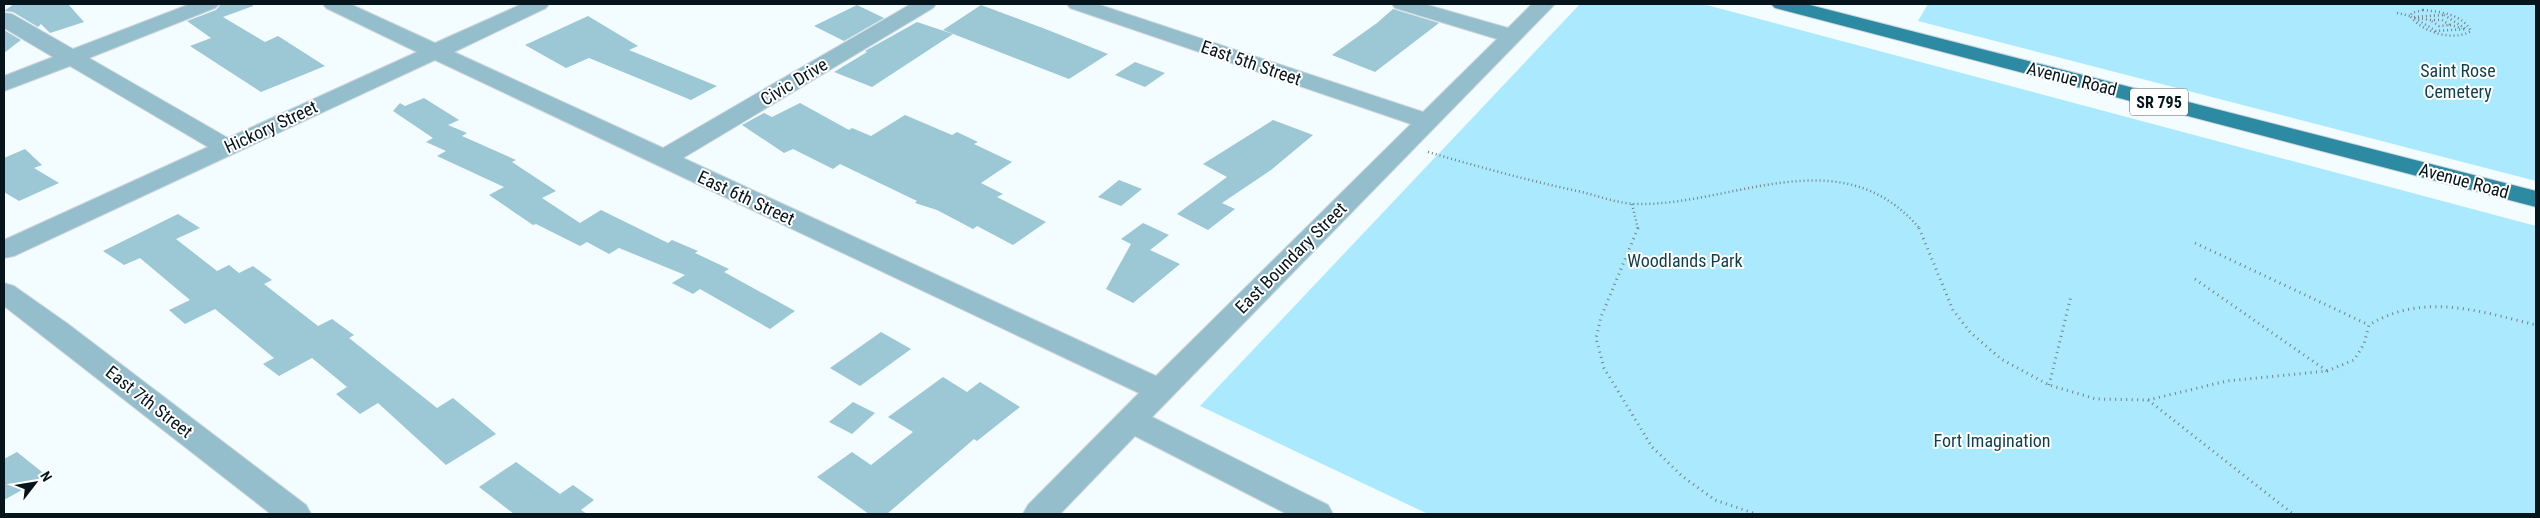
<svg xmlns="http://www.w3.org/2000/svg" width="2540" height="518" font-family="'Roboto Condensed',sans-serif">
  <rect width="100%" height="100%" fill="#f3fcff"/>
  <!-- green -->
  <g fill="#abeafe">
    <polygon points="1580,4 1703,4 2536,226 2536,514 1428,514 1200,406"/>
    <polygon points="1928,4 2536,4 2536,181 1918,21"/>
  </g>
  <!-- building -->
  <g fill="#9cc7d5">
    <polygon points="14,4 68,4 84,22 50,33 41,24 38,27 13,12 4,11"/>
    <polygon points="221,4 253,4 253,6 223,17 265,42 278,36 325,66 261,92 190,46 211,38 187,21 216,10"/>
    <polygon points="857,5 884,18 844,41 814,26"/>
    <polygon points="981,5 1048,30 1108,54 1069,79 943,30"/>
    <polygon points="1393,9 1439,23 1375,72 1332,55 1377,23"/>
    <polygon points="588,16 638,46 629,50 717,86 691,100 589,58 566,68 525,45"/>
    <polygon points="917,22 953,34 872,87 834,72 867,52 865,51"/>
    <polygon points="4,30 21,40 4,53"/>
    <polygon points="1135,62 1165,73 1145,87 1115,75"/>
    <polygon points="424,98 459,120 448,125 467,133 462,136 516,160 512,162 556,191 542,198 580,223 601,210 668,243 672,240 698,251 695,253 729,269 724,272 795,311 770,329 700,289 693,294 672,283 685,275 619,248 609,254 587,242 580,246 536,224 533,225 489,195 504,187 437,156 446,151 426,142 433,138 393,111 400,103 405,106"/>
    <polygon points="800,103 849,130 852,128 871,136 905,115 952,135 957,132 978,142 974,144 1012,162 981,183 1003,194 997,197 1046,222 1013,245 977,226 973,229 937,210 915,203 917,201 840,164 833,169 793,149 784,153 742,125 764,113 772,117"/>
    <polygon points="1273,120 1313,135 1271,170 1222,203 1235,209 1208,230 1177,214 1227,177 1203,164"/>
    <polygon points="25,149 42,165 34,168 59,183 19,201 4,192 4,158"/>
    <polygon points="1119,180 1142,189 1121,206 1098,197"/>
    <polygon points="178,214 200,228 176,239 217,271 229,265 239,273 253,266 272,280 264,284 318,326 332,319 354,335 349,338 437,408 453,398 496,434 446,465 378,403 360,414 336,394 347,387 312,358 279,376 263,364 274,358 215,309 185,324 169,310 190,300 140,258 124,265 103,251"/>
    <polygon points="1143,223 1169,235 1150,250 1180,264 1133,303 1106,289 1131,244 1121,239"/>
    <polygon points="881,332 911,349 860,386 830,368"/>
    <polygon points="943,377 967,392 980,382 1020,407 977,441 974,439 887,514 869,514 817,477 852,452 871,465 913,432 888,417"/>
    <polygon points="853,402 875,413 852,434 829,422"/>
    <polygon points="17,452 47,476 4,500 4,459"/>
    <polygon points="516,462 560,494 573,485 594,500 581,510 587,514 514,514 479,487"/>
  </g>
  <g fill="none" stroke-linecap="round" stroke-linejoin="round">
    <!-- minor casing -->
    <g stroke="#cdd7db" stroke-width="2">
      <g id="minor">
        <polygon points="190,4 219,4 215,8 89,58 228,138 417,52 326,8 323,4 350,4 435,43 522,4 549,4 546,8 454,52 663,148 911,4 936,4 933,8 683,158 1156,376 1411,124 1070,8 1067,4 1097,4 1423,112 1497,39 1395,8 1392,4 1424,4 1508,28 1532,4 1555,4 1152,417 1328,505 1333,514 1287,514 1135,436 1060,514 1023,514 1028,505 1139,393 435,60 14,256 4,258 4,240 208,147 70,66 4,91 4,76 53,57 4,28 4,13 12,14 73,49"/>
        <polygon points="4,283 14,286 68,324 306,505 311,514 271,514 4,306"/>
      </g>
    </g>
    <!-- major casing -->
    <g stroke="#cdd7db" stroke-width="2">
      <polygon id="major" points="1771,4 1806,4 2536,191 2536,207 1775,8"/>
    </g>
    <!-- path-far1 -->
    <g stroke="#748186" stroke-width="2.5" stroke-dasharray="1 3" stroke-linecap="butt">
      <path d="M2423 10C2441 12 2462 14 2471 31 2453 42 2422 32 2410 16L2412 13Z"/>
      <polyline points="2397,13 2410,16"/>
      <polygon points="2444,15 2466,29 2436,31 2413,17"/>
      <polyline points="2418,18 2430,20"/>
      <polygon points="2430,20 2442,20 2450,25 2439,26"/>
      <polyline points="2450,25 2462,28"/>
      <path d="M1428 152C1479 167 1530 181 1582 192 1598 196 1617 203 1634 204 1732 207 1841 135 1920 229"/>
      <polyline points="1632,204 1638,229"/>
    </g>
    <!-- path -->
    <g stroke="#748186" stroke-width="3" stroke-dasharray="1 4.5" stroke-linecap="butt">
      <polyline points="1638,228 1601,317 1596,338 1604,368 1652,447 1682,476 1715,500 1756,514"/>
      <path d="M1919 228 1953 310 1970 332 2001 359 2049 385 2096 399 2148 400 2227 381 2327 371 2354 360 2364 344 2369 325C2423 292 2479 311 2536 325"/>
      <polyline points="2195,243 2369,325"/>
      <polyline points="2195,279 2327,371"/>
      <polyline points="2049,385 2071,296"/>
      <polyline points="2148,400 2293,514"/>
    </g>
    <!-- minor -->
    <use href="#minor" fill="#94becc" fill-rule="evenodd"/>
    <!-- major -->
    <use href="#major" fill="#2d8aa3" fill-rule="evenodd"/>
  </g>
  <g text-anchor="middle" stroke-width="4" stroke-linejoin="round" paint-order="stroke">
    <!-- shield labels -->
    <rect fill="#fff" stroke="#505b5f" stroke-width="1" x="2130" y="88.5" width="58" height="27" rx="4"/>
    <g font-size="16" font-weight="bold" fill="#05151b">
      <text x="2159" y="108">SR 795</text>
    </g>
    <!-- street labels -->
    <g font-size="18" fill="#05151b" stroke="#fff">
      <text transform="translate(1251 63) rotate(19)" y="6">East 5th Street</text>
      <text transform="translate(2072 79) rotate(14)" y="6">Avenue Road</text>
      <text transform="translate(794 82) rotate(-31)" y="6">Civic Drive</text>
      <text transform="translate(271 127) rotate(-25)" y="6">Hickory Street</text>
      <text transform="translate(2464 181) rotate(15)" y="6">Avenue Road</text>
      <text transform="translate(746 198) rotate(25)" y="6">East 6th Street</text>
      <text transform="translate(1291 258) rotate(-45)" y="6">East Boundary Street</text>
      <text transform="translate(149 402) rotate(38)" y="6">East 7th Street</text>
    </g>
    <!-- park labels -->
    <g font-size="18" fill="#0e3f4d" stroke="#fff">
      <text x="2458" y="77">Saint Rose<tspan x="2458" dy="21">Cemetery</tspan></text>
      <text x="1685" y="267">Woodlands Park</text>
      <text x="1992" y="447">Fort Imagination</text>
    </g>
  </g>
  <!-- border -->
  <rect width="2540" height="518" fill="none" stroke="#05151b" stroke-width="10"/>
  <!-- north arrow -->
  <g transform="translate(35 483) rotate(59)" stroke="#ffffff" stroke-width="4" paint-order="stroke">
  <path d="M0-4L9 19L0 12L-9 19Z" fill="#05151b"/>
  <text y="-8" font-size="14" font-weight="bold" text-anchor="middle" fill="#05151b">N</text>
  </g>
</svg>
